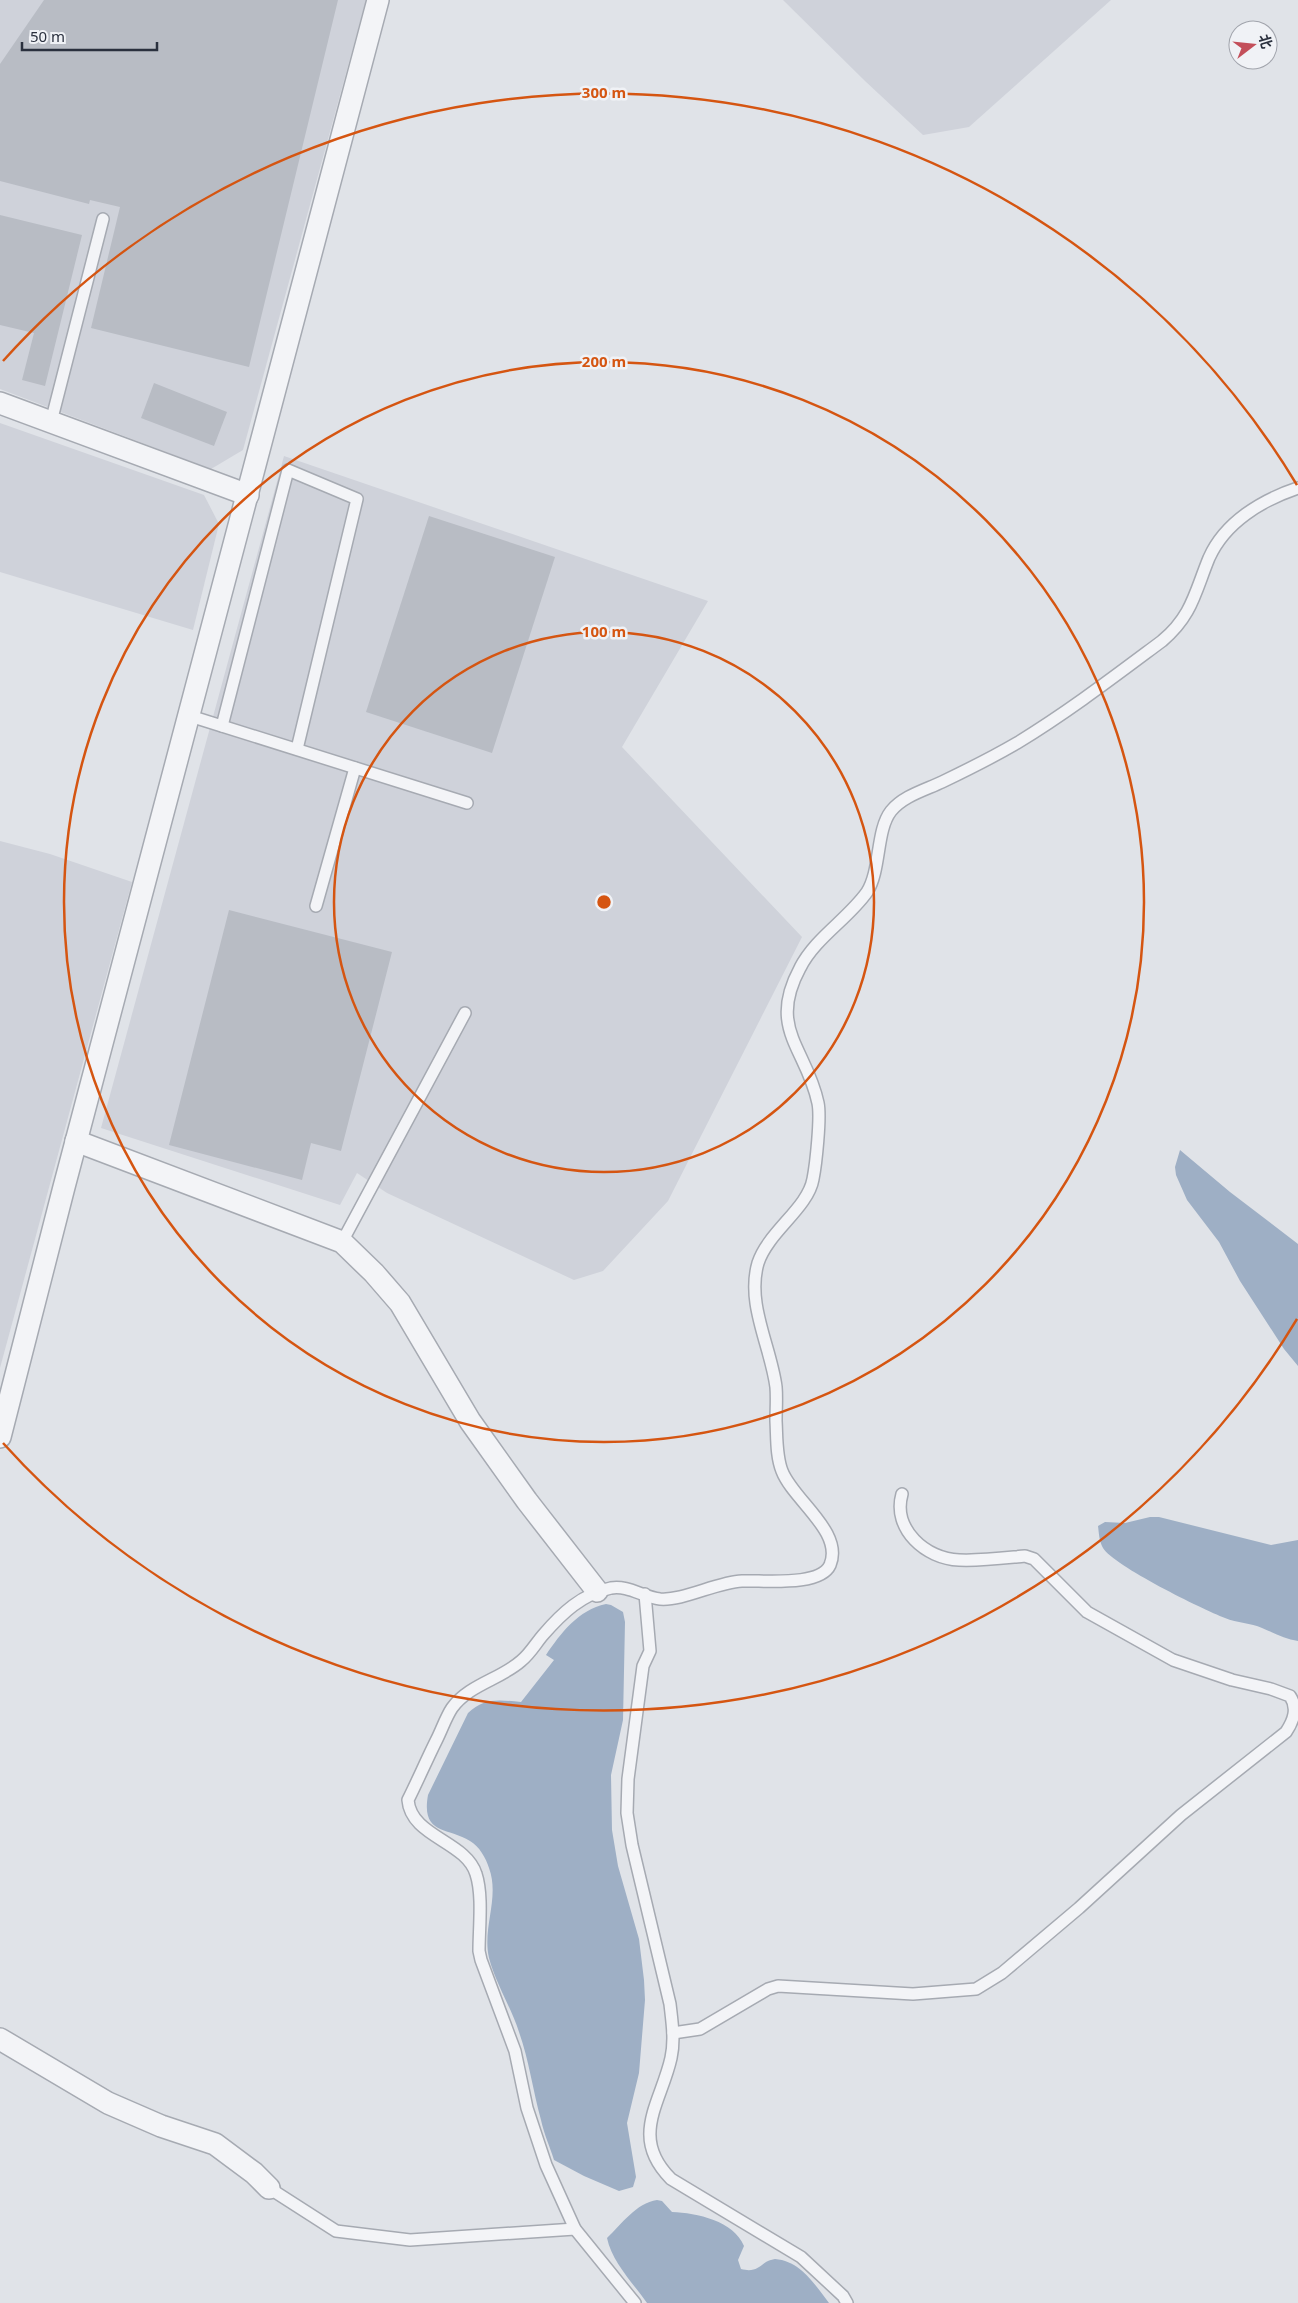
<svg xmlns="http://www.w3.org/2000/svg" width="1298" height="2303" font-family="'Noto Sans','Noto Sans SC',sans-serif">
  <rect width="100%" height="100%" fill="#e0e3e8"/>
  <!-- built -->
  <g fill="#cfd2da">
    <polygon points="0,0 366,0 243,450 211,469 0,389"/>
    <polygon points="783,0 1111,0 969,127 923,135 865,81"/>
    <polygon points="0,423 204,495 219,524 193,630 0,572"/>
    <polygon points="284,456 708,601 622,747 802,937 668,1201 603,1271 574,1280 387,1193 357,1173 340,1205 101,1128"/>
    <polygon points="0,841 50,854 132,882 0,1368"/>
  </g>
  <!-- water -->
  <g fill="#9eafc5">
    <polygon points="1180,1150 1230,1192 1298,1244 1298,1366 1284,1349 1240,1281 1219,1242 1187,1200 1176,1175 1175,1167"/>
    <path d="M1150 1517H1159L1271 1545 1298 1540V1641C1285 1639 1274 1633 1262 1628 1251 1623 1237 1623 1225 1618 1202 1609 1114 1566 1103 1548 1099 1541 1099 1533 1098 1526L1105 1522 1125 1523Z"/>
    <path d="M606 1604 611 1605 623 1612 625 1622 623 1720 611 1775 612 1830 618 1866 639 1939 644 1980 645 2000 639 2073 627 2123 636 2177 633 2187 619 2191 584 2176 554 2160C550 2147 544 2134 541 2120 533 2091 529 2060 519 2032 511 2007 496 1984 489 1958 482 1927 500 1898 489 1868 486 1858 479 1846 470 1841 447 1827 421 1835 428 1795L468 1713C484 1697 501 1700 521 1702L554 1660 546 1655C561 1633 578 1610 606 1604Z"/>
    <path d="M657 2200 662 2201 672 2212C697 2213 734 2221 744 2246L738 2260 741 2269C760 2274 760 2261 775 2259 801 2261 815 2285 829 2303H647C633 2283 612 2262 607 2238 622 2224 636 2203 657 2200Z"/>
  </g>
  <!-- building -->
  <g fill="#b8bcc4">
    <polygon points="44,0 338,0 249,367 91,328 120,207 90,200 89,204 0,181 0,64"/>
    <polygon points="0,215 82,235 45,386 22,380 34,333 0,325"/>
    <polygon points="154,383 227,412 214,446 141,418"/>
    <polygon points="429,516 555,557 492,753 366,712"/>
    <polygon points="229,910 392,952 341,1151 311,1143 302,1180 169,1145"/>
  </g>
  <g fill="none" stroke-linecap="round" stroke-linejoin="round">
    <!-- lane casing -->
    <g stroke="#a6aab2" stroke-width="14">
      <g id="lane">
        <polyline points="51,422 103,219"/>
        <polyline points="190,716 467,803"/>
        <polyline points="222,726 288,470 357,499 297,749"/>
        <polyline points="316,906 355,768"/>
        <polyline points="342,1242 465,1013"/>
        <path d="M645 1594 650 1651 643 1666 628 1779 627 1813 632 1845 670 2004C672 2022 675 2040 671 2058 661 2103 629 2137 671 2179L801 2257 843 2296 847 2303"/>
        <path d="M673 2033 700 2029 768 1989 778 1986 913 1994 976 1989 1002 1973 1079 1908 1181 1815 1286 1732C1294 1720 1298 1708 1290 1696L1271 1689 1232 1680 1173 1660 1087 1612 1034 1559 1025 1556C1004 1558 981 1561 959 1560 926 1559 892 1529 902 1494"/>
        <polyline points="269,2188 336,2231 410,2240 575,2229"/>
        <path d="M635 2303 575 2229 546 2165 527 2108 515 2051 481 1960 479 1951C479 1928 483 1895 476 1874 466 1841 411 1837 408 1800 418 1780 427 1759 437 1739 442 1729 446 1717 452 1708 468 1685 501 1679 521 1661 530 1654 536 1643 543 1635 562 1613 582 1594 611 1588 628 1585 643 1597 660 1599 683 1601 717 1582 742 1581 763 1580 820 1587 830 1565 844 1532 793 1500 782 1471 776 1456 777 1438 776 1421 776 1410 777 1398 776 1387 771 1347 746 1304 758 1263 768 1232 808 1208 813 1179 816 1164 821 1117 818 1103 807 1049 767 1029 800 968 815 938 848 919 867 892 881 870 876 830 891 811 903 796 925 790 942 782 967 770 993 757 1017 743 1068 712 1115 676 1162 641 1192 616 1195 592 1209 558 1225 522 1262 500 1298 488"/>
      </g>
    </g>
    <!-- street casing -->
    <g stroke="#a6aab2" stroke-width="24">
      <g id="street">
        <polyline points="0,403 248,495"/>
        <polyline points="76,1141 342,1242 374,1273 400,1303 470,1421 527,1501 597,1591"/>
        <polyline points="0,1437 64,1187 378,0"/>
        <polyline points="0,2039 108,2103 161,2126 215,2144 254,2173 269,2188"/>
      </g>
    </g>
    <!-- lane -->
    <use href="#lane" stroke="#f3f4f7" stroke-width="11"/>
    <!-- street -->
    <use href="#street" stroke="#f3f4f7" stroke-width="21"/>
  </g>
  <!-- distance rings -->
  <g fill="none" stroke="#d55511" stroke-width="2.5">
    <circle cx="604" cy="902" r="270"/>
    <circle cx="604" cy="902" r="540"/>
    <path d="M1297 1319A809 809 0 0 1 3 1443M3 361A809 809 0 0 1 1297 485"/>
  </g>
  <circle cx="604" cy="902" r="8" fill="#d55511" stroke="#f0f2f6" stroke-width="2.5"/>
  <g font-size="15" text-anchor="middle" font-weight="bold" fill="#d55511" stroke="#f0f2f6" stroke-width="5" stroke-linejoin="round" paint-order="stroke">
    <text x="604" y="98">300 m</text>
    <text x="604" y="367">200 m</text>
    <text x="604" y="637">100 m</text>
  </g>
  <!-- north arrow -->
  <g transform="translate(1253 45) rotate(74)"><circle r="24" fill="#f0f2f6" stroke="#a1a4ac"/>
  <path d="M0-4L9 19L0 12L-9 19Z" fill="#c34f5a"/>
  <text y="-8" font-size="14" font-weight="bold" text-anchor="middle" fill="#2a303e">北</text>
  </g>
  <!-- scale -->
  <path d="M22 42v8h135v-8" fill="none" stroke="#2a303e" stroke-width="2.5"/>
  <text x="30" y="42" font-size="15" fill="#2a303e" stroke="#f0f2f6" stroke-width="4" paint-order="stroke">50 m</text>
</svg>
